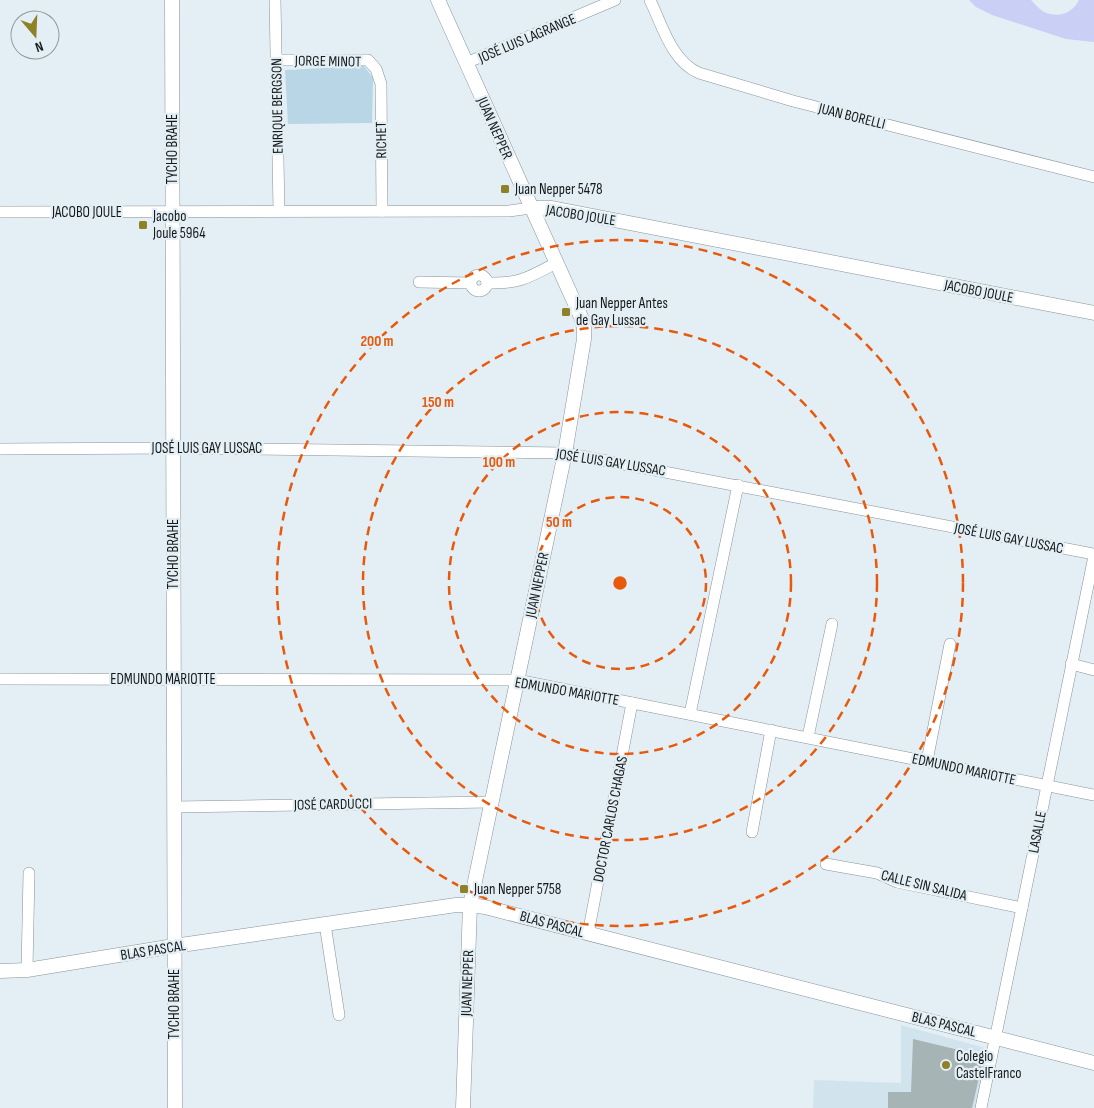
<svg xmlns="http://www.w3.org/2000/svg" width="1094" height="1108" font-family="'Sofia Sans Condensed',sans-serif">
  <rect width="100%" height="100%" fill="#e3eff4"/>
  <!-- built -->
  <polygon fill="#d1e4ed" points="901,1025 993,1050 982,1108 813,1108 814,1080 901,1083"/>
  <!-- green -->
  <polygon fill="#b8d6e5" points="364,66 373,78 372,123 288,124 285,70"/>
  <!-- water -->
  <path fill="#cacff6" d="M969 0H1031C1035 4 1039 9 1044 12 1058 18 1072 14 1079 0H1094V42L1066 39 992 15 976 7Z"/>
  <!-- building -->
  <polygon fill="#a7b4b5" points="913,1039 984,1056 972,1108 888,1108 888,1092 911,1092"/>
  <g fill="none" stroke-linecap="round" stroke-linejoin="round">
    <!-- minor casing -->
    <g stroke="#889297" stroke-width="12">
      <g id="minor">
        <polyline points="275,0 279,211"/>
        <path d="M650 0C662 25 672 62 699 73L793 101 1094 177"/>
        <polyline points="276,60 368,60 376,69 381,84 382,211"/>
        <polyline points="466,63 615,0"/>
        <polyline points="0,212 509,211 531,208"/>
        <circle cx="479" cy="283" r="8"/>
        <polyline points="419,282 470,283"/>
        <path d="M487 283C519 284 528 278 556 263"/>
        <polyline points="0,449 173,448 565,453 1094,554"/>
        <polyline points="1071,664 1094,670"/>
        <polyline points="0,679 517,680 1094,795"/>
        <polyline points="690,714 738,485"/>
        <polyline points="808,737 832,624"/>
        <polyline points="927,761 950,644"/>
        <polyline points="174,807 491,802"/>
        <polyline points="752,832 771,730"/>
        <polyline points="826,864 877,873 897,882 1022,908"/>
        <polyline points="325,924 339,1015"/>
        <polyline points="588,934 632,703"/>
        <polyline points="27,970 29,873"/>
        <polyline points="981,1108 1094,556"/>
      </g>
    </g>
    <!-- major casing -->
    <g stroke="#889297" stroke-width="15">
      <g id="major">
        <polyline points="172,0 175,1108"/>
        <polyline points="438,0 581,317 584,328 584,339 565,453 470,905 463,1108"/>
        <polyline points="531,208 552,208 1094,313"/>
        <polyline points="0,971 27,970 174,946 456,905 470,905 485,907 1094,1063"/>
      </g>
    </g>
    <!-- minor -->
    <use href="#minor" stroke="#fff" stroke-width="11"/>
    <!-- major -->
    <use href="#major" stroke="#fff" stroke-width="14"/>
  </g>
  <!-- distance rings -->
  <g fill="none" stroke="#e8590c" stroke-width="2.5" stroke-dasharray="9 6">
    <circle cx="620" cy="583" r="86"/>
    <circle cx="620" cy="583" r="171"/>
    <circle cx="620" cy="583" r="257"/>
    <circle cx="620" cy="583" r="343"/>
  </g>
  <!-- markers -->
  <g fill="#8e8128" stroke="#e3eff4" stroke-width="2">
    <rect x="500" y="184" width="10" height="10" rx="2.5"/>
    <rect x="138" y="220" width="10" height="10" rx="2.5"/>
    <rect x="561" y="307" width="10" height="10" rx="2.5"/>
    <rect x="459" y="884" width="10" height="10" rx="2.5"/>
    <circle cx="946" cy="1065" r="5"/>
  </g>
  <g text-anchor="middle" stroke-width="4.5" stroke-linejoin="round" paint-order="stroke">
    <!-- street labels -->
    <g font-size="15" fill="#161a1c" stroke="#e3eff4">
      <text transform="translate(527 38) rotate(-23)" y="5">JOSÉ LUIS LAGRANGE</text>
      <text transform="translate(328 61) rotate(1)" y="5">JORGE MINOT</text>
      <text transform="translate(277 106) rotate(-91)" y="5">ENRIQUE BERGSON</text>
      <text transform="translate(852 116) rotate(14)" y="5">JUAN BORELLI</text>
      <text transform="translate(495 128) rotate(66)" y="5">JUAN NEPPER</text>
      <text transform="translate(381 140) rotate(-91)" y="5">RICHET</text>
      <text transform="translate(172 149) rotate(-90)" y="5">TYCHO BRAHE</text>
      <text x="87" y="217">JACOBO JOULE</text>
      <text transform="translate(581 215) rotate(9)" y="5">JACOBO JOULE</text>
      <text transform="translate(979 291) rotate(11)" y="5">JACOBO JOULE</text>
      <text x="207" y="453">JOSÉ LUIS GAY LUSSAC</text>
      <text transform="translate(611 462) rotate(9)" y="5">JOSÉ LUIS GAY LUSSAC</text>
      <text transform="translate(1009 538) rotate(11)" y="5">JOSÉ LUIS GAY LUSSAC</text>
      <text transform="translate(173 554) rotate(-90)" y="5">TYCHO BRAHE</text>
      <text transform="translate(537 585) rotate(-78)" y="5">JUAN NEPPER</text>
      <text x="163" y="684">EDMUNDO MARIOTTE</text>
      <text transform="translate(567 691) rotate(10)" y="5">EDMUNDO MARIOTTE</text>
      <text transform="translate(964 769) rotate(12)" y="5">EDMUNDO MARIOTTE</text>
      <text transform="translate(333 804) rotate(-1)" y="5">JOSÉ CARDUCCI</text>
      <text transform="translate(610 819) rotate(-79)" y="5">DOCTOR CARLOS CHAGAS</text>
      <text transform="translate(1037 832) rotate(-79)" y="5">LASALLE</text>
      <text transform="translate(924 885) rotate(14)" y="5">CALLE SIN SALIDA</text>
      <text transform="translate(552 924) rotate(15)" y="5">BLAS PASCAL</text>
      <text transform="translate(153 950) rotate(-9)" y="5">BLAS PASCAL</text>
      <text transform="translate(467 983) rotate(-88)" y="5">JUAN NEPPER</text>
      <text transform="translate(174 1004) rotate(-90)" y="5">TYCHO BRAHE</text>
      <text transform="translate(944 1024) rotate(14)" y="5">BLAS PASCAL</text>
    </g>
    <!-- poi labels -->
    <g font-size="15" fill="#161a1c" stroke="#e3eff4" text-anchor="start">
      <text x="515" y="194">Juan Nepper 5478</text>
      <text x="153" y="221">Jacobo<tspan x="153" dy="17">Joule 5964</tspan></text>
      <text x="576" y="308">Juan Nepper Antes<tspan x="576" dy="17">de Gay Lussac</tspan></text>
      <text x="474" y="894">Juan Nepper 5758</text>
      <text x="956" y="1061">Colegio<tspan x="956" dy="17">CastelFranco</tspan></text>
    </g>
  </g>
  <circle cx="620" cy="583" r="8" fill="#e8590c" stroke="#e3eff4" stroke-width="2.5"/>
  <g font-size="15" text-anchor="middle" font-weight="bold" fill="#e8590c" stroke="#e3eff4" stroke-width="4.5" stroke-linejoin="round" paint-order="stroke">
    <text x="377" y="346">200 m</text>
    <text x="438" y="407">150 m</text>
    <text x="499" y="467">100 m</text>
    <text x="559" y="527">50 m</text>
  </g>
  <!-- north arrow -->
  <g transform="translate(35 35) rotate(161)"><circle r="24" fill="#e3eff4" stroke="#919a9e"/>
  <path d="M0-4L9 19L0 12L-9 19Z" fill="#8e8128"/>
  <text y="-8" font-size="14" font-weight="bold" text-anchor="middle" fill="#161a1c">N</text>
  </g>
</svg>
